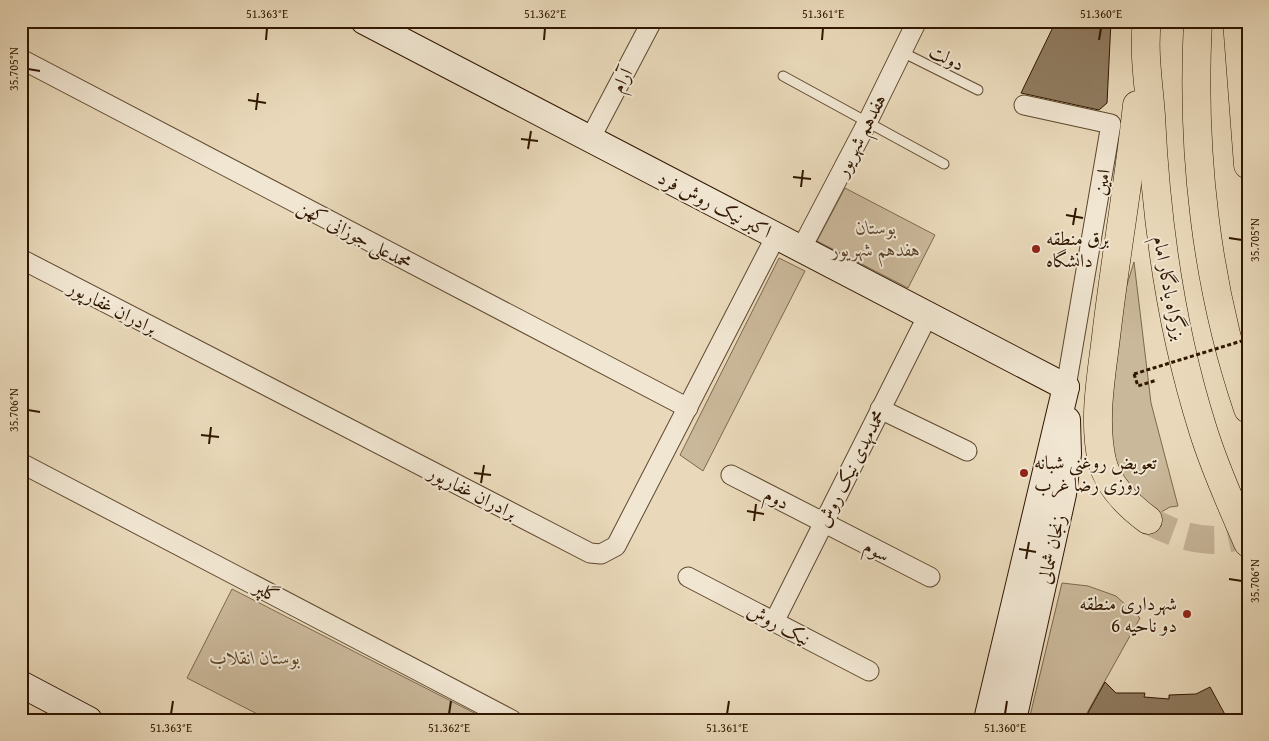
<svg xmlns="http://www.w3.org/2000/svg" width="1269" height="741" font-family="'Gentium Book Plus',Amiri,serif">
  <rect width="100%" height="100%" fill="#e9d9ba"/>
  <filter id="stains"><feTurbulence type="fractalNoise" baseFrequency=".004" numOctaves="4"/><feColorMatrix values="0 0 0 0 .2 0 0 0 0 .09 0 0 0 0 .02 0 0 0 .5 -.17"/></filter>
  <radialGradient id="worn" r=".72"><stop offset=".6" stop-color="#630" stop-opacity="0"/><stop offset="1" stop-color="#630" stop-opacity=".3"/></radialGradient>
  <!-- green -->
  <g fill="#cab89a" stroke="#7d684d">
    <polygon points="845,188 935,235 908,288 817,241"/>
    <polygon points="779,258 805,271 703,471 680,455"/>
    <polygon points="1134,262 1151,403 1178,506 1170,507 1156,515 1124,486 1110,449 1109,399 1126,288"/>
    <polygon points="1062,583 1088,586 1116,596 1140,618 1083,720 1029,720"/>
    <polygon points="232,589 488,720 269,720 187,678"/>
  </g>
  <!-- building -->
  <g fill="#907c61" stroke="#301700">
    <polygon points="1056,21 1111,21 1107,103 1099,110 1021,93"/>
    <polygon points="1105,682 1116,693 1145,693 1144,697 1169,699 1169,695 1196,694 1210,687 1228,720 1084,720"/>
  </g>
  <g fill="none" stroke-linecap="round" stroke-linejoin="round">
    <!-- highway-tunnel -->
    <path stroke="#c4b295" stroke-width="28" stroke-dasharray="28 14" stroke-linecap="butt" d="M1148 520C1171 533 1198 543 1226 539 1233 538 1241 534 1248 531"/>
    <!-- lane casing -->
    <g stroke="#5e482e" stroke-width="11">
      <g id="lane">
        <polyline points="902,52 978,90"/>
        <polyline points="783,76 944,164"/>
      </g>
    </g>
    <!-- street casing -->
    <g stroke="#5e482e" stroke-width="21">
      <g id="street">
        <polyline points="21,59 688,408"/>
        <polyline points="1024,105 1111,124 1066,387"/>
        <polyline points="590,139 652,21"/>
        <polyline points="801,249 867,123 917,21"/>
        <polyline points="21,259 590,553 601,554 616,546 776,236"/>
        <polyline points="880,409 967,451"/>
        <polyline points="21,463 512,720"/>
        <polyline points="731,475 930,577"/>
        <polyline points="688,577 869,671"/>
        <polyline points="774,622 928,315"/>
      </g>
    </g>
    <!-- secondary casing -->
    <g stroke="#301700" stroke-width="28">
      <g id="secondary">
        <polyline points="364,21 1066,387"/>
        <polyline points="21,684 89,720"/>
        <polyline points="987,720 1066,387"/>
        <polyline points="1013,720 1063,494 1068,454 1067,420"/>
      </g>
    </g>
    <!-- highway casing -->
    <g stroke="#301700" stroke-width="29">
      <g id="highway">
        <path d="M1147 21C1143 52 1149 86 1151 116 1156 222 1171 329 1203 430 1215 469 1232 506 1248 543"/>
        <path d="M1198 21C1191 151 1206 286 1248 409"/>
        <polyline points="1237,21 1248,165"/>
        <path d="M1137 105C1129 182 1115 259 1106 337 1101 378 1093 420 1102 461 1108 485 1129 506 1148 520"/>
      </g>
    </g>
    <!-- path -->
    <polyline stroke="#301700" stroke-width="3" stroke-dasharray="4 2.5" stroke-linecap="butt" points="1134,374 1138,386 1157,380"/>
    <!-- lane -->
    <use href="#lane" stroke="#f1e6d2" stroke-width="9"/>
    <!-- street -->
    <use href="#street" stroke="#f1e6d2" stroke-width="19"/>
    <!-- secondary -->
    <use href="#secondary" stroke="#f1e6d2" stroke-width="26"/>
    <!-- highway -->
    <use href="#highway" stroke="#e9d9ba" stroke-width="28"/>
    <!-- path-bridge -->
    <polyline stroke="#301700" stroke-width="3" stroke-dasharray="4 2.5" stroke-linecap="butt" points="1134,374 1248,339"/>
  </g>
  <!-- ticks -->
  <path fill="none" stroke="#301700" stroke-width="2" d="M266 40 267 28M544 40 545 28M822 40 823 28M1099 40 1101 28M28 69 40 71M248 100 266 103M256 110 258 93M521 139 538 141M528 149 531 131M793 177 811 179M801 187 803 170M1066 215 1083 218M1073 225 1076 208M1229 238 1242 240M28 410 40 412M201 435 219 437M209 444 211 427M474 473 491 475M481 483 484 465M747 511 764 514M754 521 756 504M1019 549 1036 552M1026 559 1029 542M1229 579 1242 581M171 714 173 701M449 714 451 701M727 714 729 701M1005 714 1007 701"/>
  <!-- markers -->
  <g fill="#8f2418" stroke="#f1e6d2" stroke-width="2">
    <circle cx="1036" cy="249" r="5"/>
    <circle cx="1024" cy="473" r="5"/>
    <circle cx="1187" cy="614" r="5"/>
  </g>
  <g text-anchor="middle" stroke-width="4" stroke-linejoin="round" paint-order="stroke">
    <!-- street labels -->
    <g font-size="19" fill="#301700" stroke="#f1e6d2">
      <text transform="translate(947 57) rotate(26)" y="7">دولت</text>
      <text transform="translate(621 80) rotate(-62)" y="7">آرام</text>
      <text transform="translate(860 135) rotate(-63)" y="7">هفدهم شهریور</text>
      <text transform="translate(1101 182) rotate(-80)" y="7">امین</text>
      <text transform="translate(715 204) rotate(27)" y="7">اکبر نیک روش فرد</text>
      <text transform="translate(355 234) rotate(28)" y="7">محمدعلی جوزانی کهن</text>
      <text transform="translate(1170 288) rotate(79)" y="7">بزرگراه یادگار امام</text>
      <text transform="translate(113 307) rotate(27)" y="7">برادران غفارپور</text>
      <text transform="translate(850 468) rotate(-63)" y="7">محمدمهدی نیک روش</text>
      <text transform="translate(473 492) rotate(27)" y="7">برادران غفارپور</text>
      <text transform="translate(777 498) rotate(27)" y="7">دوم</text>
      <text transform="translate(1051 549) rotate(-77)" y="7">زنجان شمالی</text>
      <text transform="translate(877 550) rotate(28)" y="7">سوم</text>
      <text transform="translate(267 591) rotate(28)" y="7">گلپر</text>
      <text transform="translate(779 624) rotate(28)" y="7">نیک روش</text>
    </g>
    <!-- park labels -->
    <g font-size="19" font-style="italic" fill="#5e472e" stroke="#f1e6d2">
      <text x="876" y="234">بوستان<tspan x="876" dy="22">هفدهم شهریور</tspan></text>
      <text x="255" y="664">بوستان انقلاب</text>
    </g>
    <!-- poi labels -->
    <g font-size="19" fill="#301700" stroke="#f1e6d2" text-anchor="start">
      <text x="1046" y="245">برق منطقه<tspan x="1046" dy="22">دانشگاه</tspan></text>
      <text x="1034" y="469">تعویض روغنی شبانه<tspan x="1034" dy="22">روزی رضا غرب</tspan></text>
      <text x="1177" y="610" text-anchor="end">شهرداری منطقه<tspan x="1177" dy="22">دو ناحیه 6</tspan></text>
    </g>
  </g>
  <!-- margin -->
  <rect width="1269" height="741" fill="none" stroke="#e9d9ba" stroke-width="55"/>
  <rect x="28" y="28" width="1214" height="686" fill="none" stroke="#301700" stroke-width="2"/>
  <g font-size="12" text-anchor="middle" fill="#301700">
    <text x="267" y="18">51.363°E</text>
    <text x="545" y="18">51.362°E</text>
    <text x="823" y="18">51.361°E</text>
    <text x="1101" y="18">51.360°E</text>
    <text transform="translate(14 69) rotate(-90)" y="4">35.705°N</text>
    <text transform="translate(1255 240) rotate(-90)" y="4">35.705°N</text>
    <text transform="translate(14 410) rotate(-90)" y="4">35.706°N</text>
    <text transform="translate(1255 581) rotate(-90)" y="4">35.706°N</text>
    <text x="171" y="732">51.363°E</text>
    <text x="449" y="732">51.362°E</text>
    <text x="727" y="732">51.361°E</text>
    <text x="1005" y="732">51.360°E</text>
  </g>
  <rect width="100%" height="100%" filter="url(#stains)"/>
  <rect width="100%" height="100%" fill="url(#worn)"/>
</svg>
